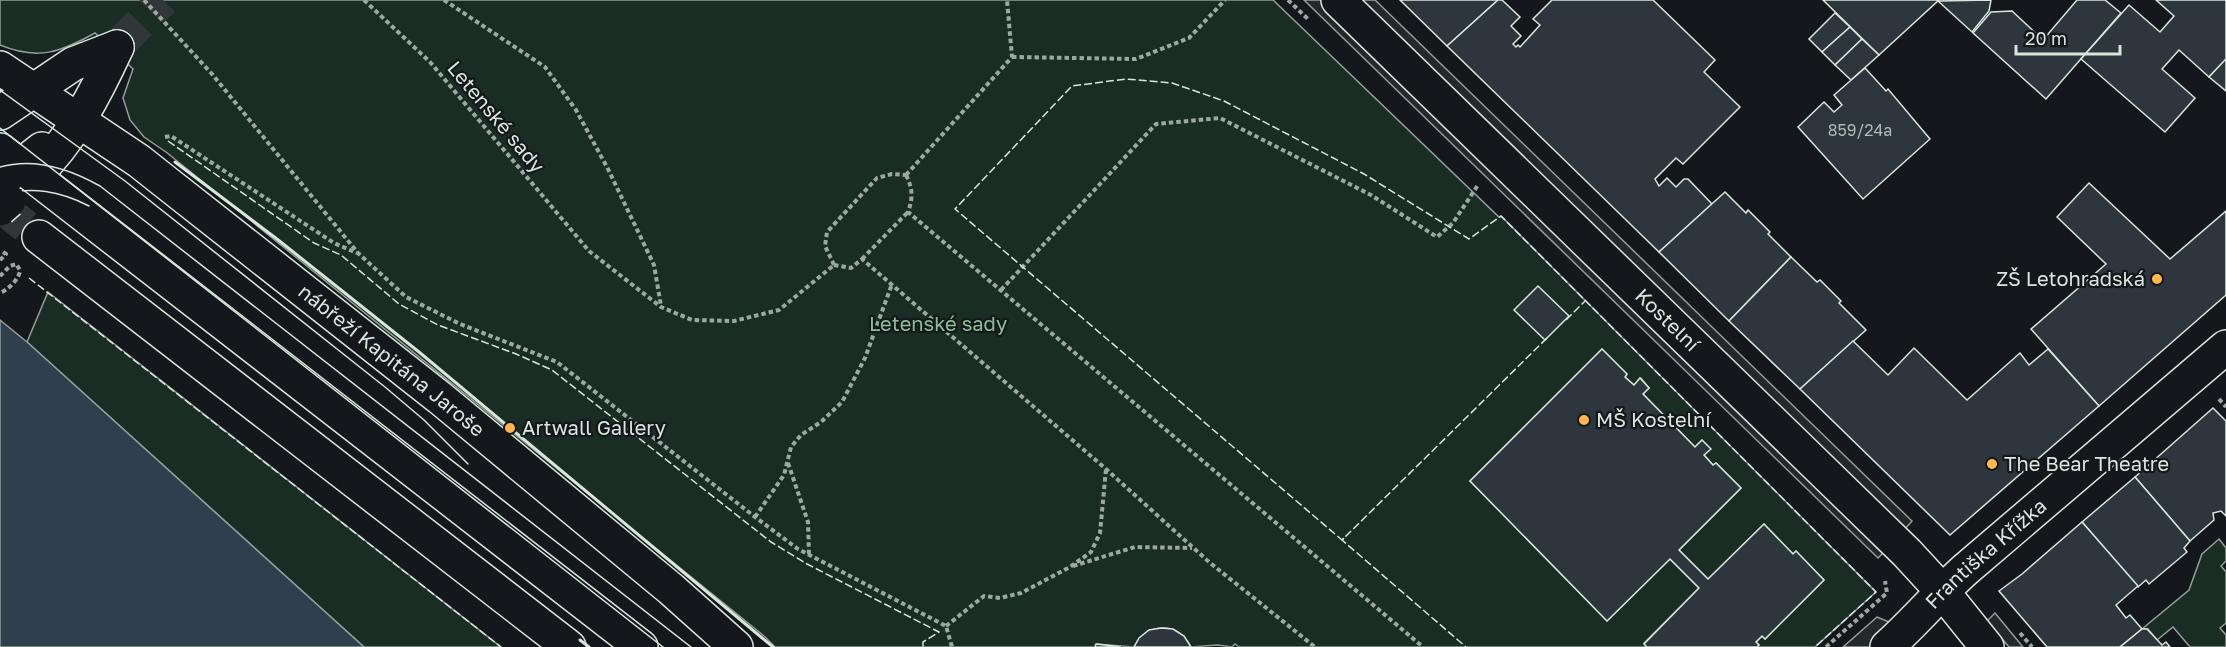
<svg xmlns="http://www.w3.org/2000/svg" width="2226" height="647" font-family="'Golos Text',sans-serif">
  <rect width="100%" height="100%" fill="#14181c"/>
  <!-- green -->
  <g fill="#1a2d24" stroke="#939e99" stroke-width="1.5">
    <path d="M0 0H1273L1499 217 1501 216 1876 592 1815 647H1757L1759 645 1756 642 1762 636 1765 639 1824 580 1796 551 1793 554 1764 524 1708 579 1679 550 1741 488 1716 463 1713 465 1704 455 1710 449 1702 440 1695 447 1643 394 1649 388 1641 378 1634 385 1625 377 1627 374 1602 349 1470 481 1607 621 1670 559 1699 588 1644 643 1647 647H1239L1235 644 1232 647 1218 645 1191 647C1176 621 1149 622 1134 647L1097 644 1095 647H775L764 636 166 152 144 137 130 120 123 98 133 69 95 33C61 52 38 61 0 45Z"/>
    <polygon points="48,292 501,647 364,647 27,342"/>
    <polygon points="2219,539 2226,548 2226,561 2221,566 2226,572 2226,623 2220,628 2226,635 2226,647 2190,647 2173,627 2157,640 2148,629 2142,629 2189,590 2202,554"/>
  </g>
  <!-- parking -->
  <g fill="#24282b" stroke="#939e99" stroke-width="1.5">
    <polygon points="1304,0 1320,0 1885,551 1878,558"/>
    <polygon points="1361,0 1375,0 1912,521 1905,529"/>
    <polygon points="1995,613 2023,647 2009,647 1987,621"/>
    <polygon points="1877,617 1901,627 1878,647 1843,647"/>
  </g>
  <!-- water -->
  <polygon fill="#2f3f4d" stroke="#939e99" stroke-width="1.5" points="0,320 27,342 364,647 0,647"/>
  <!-- building -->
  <g fill="#2c363c" stroke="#d8e6dc" stroke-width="1.5">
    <polygon points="1400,0 1498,0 1447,46"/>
    <polygon points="1498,0 1502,0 1520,17 1511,26 1521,36 1513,44 1516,47 1518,45 1520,47 1540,25 1533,19 1552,0 1653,0 1715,60 1704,72 1740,107 1683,164 1676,158 1655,179 1659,186 1667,178 1676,187 1684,179 1688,179 1712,204 1659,252 1447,46"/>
    <polygon points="1823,0 1939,0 1879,55"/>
    <polygon points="1991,0 1989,11 1972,32 1938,1"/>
    <polygon points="2077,0 2105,0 2121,13 2046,99 1973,33 1991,12 2012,11 2043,40"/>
    <polygon points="2156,0 2226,0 2226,59 2209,77 2179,50 2162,69 2195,98 2165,132 2081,59 2129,5 2160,32 2174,16"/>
    <polygon points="1835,13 1850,27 1822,52 1809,39"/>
    <polygon points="1850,27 1862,39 1835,65 1822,52"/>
    <polygon points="1862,39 1879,55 1851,80 1835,65"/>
    <polygon points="2226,59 2226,91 2209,77"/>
    <polygon points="1865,68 1886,91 1888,89 1930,139 1863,199 1798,127 1824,102 1834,112 1842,105 1834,95"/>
    <polygon points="2089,183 2170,259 2226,211 2226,295 2099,406 2031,329 2106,264 2057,217"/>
    <polygon points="1725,192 1746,213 1748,210 1770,232 1768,234 1791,257 1729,321 1659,252"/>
    <polygon points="1791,257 1817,282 1820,280 1841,301 1839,303 1866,330 1800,389 1729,321"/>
    <polygon points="1538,286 1569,316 1545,340 1514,310"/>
    <polygon points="1853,341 1888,375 1914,348 1967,400 2020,353 2029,365 2048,349 2099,406 1950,535 1800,389"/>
    <polygon points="1602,349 1627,374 1625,377 1634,385 1640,378 1649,388 1643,394 1695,447 1702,440 1711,449 1704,455 1713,465 1716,463 1741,488 1679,550 1708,579 1764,524 1793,554 1796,551 1824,580 1765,639 1762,636 1756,642 1759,645 1757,647 1647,647 1644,644 1699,588 1670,559 1607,621 1470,481"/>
    <polygon points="2213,408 2226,421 2226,516 2221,511 2213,513 2214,520 2190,541 2135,477"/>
    <polygon points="2135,477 2190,541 2184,548 2187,552 2149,584 2146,580 2138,587 2082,522"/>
    <polygon points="2082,522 2138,586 2116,605 2126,618 2130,615 2142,629 2120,647 2047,647 1999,591 2022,574"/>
    <polygon points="1161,628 1173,629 1184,636 1191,647 1134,647 1139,638 1149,630"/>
    <polygon points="2142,629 2147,629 2162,645 2166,642 2170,647 2120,647"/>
    <polygon points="1096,644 1121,647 1095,647"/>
  </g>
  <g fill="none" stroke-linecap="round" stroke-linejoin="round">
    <!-- major-tunnel -->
    <g stroke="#313739" stroke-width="33" stroke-dasharray="33 16" stroke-linecap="butt">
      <polyline points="117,47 163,0"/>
      <polyline points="0,206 39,237"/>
    </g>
    <!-- minor casing -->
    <g stroke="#d8e6dc" stroke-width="36">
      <g id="minor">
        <path id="s1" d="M1338 0 1907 553 1942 591 1987 647"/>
        <polyline points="0,182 42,149"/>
        <path id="s2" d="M1887 647C1915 622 1938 594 1966 569L2226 347"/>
      </g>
    </g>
    <!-- major casing -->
    <g stroke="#d8e6dc" stroke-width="36">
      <g id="major">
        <path id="s3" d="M0 68 139 161 163 180 440 398 671 589 736 647"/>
        <polyline points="0,113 73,64 117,47"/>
        <polyline points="0,150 641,647"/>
        <path d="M34 176C71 141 96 93 117 47"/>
        <polyline points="39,237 569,647"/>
      </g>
    </g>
    <!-- path -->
    <g stroke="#9da8a2" stroke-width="4" stroke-dasharray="4.5 3" stroke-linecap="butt">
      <polyline points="144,0 212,74 358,253 406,297 460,324 557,362 755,517 798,549 946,626 952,647"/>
      <polyline points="364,0 430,62 589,251 661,307 692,320 734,321 779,310 834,265"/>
      <polyline points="444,0 545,67 576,110 608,169 654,265 661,306"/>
      <polyline points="1288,0 1309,20"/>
      <polyline points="1012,57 1136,59 1189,38 1225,0"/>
      <polyline points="165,137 171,136 334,243 357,253"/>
      <path d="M906 175C913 189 913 198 908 212L1423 647"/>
      <polyline points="906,175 1012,57 1007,0"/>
      <polyline points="862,259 908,212"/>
      <polyline points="0,260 6,254 3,252"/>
      <polyline points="834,265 851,268 862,259 1106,469 1209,562 1315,647"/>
      <polyline points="834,265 825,246 827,232 877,178 892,174 906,175"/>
      <path d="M0 276 10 266 16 264 20 270C20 278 8 290 0 293"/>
      <polyline points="1001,290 1156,124 1220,118 1371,195 1437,237 1453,223 1478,185"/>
      <polyline points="2219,399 2226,407"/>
      <polyline points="788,463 808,522 809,555"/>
      <polyline points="755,517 784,475 791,447 801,435 821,422 842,402 865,358 892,284"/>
      <polyline points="1073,566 1135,547 1192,548"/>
      <polyline points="946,626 984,596 1000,598 1021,593 1070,567 1091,552 1100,533 1106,469"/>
      <polyline points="2020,633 2032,647"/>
      <polyline points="1826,647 1887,593 1885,581"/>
    </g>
    <!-- minor -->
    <use href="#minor" stroke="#14181c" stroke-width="33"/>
    <!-- major -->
    <use href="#major" stroke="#14181c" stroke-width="33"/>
    <!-- tram -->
    <g stroke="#d8e6dc" stroke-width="1.5">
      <polyline points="0,90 125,181 385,387 424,420 468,464"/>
      <polyline points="0,128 663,647"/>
      <path d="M0 167C35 157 70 169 100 186L691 647"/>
      <path d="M0 195C32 186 60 191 89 206"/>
    </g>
    <!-- minor-bridge casing -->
    <g stroke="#d8e6dc" stroke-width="36" stroke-linecap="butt">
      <polyline id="minor-bridge" points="0,209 9,201"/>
    </g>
    <!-- minor-bridge -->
    <use href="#minor-bridge" stroke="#14181c" stroke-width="33"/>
    <!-- fence -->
    <g stroke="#d8e6dc" stroke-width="1.5" stroke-dasharray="8 3" stroke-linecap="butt">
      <polyline points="168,141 314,243 341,255 399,304 438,325 516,354 552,370 771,542 807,564 939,632 923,642 923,647"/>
      <polyline points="29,278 501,647"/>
      <polyline points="1566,320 1585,301"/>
      <polyline points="1547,338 1342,540 955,209 1072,86 1126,79 1172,83 1224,101 1364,174 1469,239 1501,216 1876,592 1815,647"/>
      <polyline points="1344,538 1342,540 1466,647"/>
    </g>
    <!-- wall -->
    <g stroke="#d8e6dc" stroke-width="3">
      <polyline points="175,162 277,239 419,352 773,647"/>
      <polyline points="580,640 589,647"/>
    </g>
  </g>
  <!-- markers -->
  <g fill="#ffb74d" stroke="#14181c" stroke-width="2">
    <circle cx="2157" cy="279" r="6"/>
    <circle cx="1584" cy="420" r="6"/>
    <circle cx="510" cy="428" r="6"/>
    <circle cx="1992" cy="464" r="6"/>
  </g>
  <g text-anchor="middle" stroke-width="4.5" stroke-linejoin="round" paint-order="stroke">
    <!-- number labels -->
    <g font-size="16" fill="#adbab4">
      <text x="1860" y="136">859/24a</text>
    </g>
    <!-- street labels -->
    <g font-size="20" fill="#d8e6dc" stroke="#14181c">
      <text transform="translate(496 117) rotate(50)" y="7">Letenské sady</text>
      <text dy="7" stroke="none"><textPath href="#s1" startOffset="459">Kostelní</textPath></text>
      <text dy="7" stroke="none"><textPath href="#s3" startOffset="489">nábřeží Kapitána Jaroše</textPath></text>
      <text dy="7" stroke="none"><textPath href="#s2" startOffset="136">Františka Křížka</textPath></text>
    </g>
    <!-- poi labels -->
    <g font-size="20" fill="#d8e6dc" stroke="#14181c" text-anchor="start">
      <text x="2145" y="286" text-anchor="end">ZŠ Letohradská</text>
      <text x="1596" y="427">MŠ Kostelní</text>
      <text x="522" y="435">Artwall Gallery</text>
      <text x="2004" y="471">The Bear Theatre</text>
    </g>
    <!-- park labels -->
    <g font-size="20" fill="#8ac095" stroke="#14181c">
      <text x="938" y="331">Letenské sady</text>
    </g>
  </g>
  <!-- scale -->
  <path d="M2016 45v9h104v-9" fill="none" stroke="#d8e6dc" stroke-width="3"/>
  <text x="2025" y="45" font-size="18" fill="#d8e6dc" stroke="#14181c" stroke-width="4.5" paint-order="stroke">20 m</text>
</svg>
